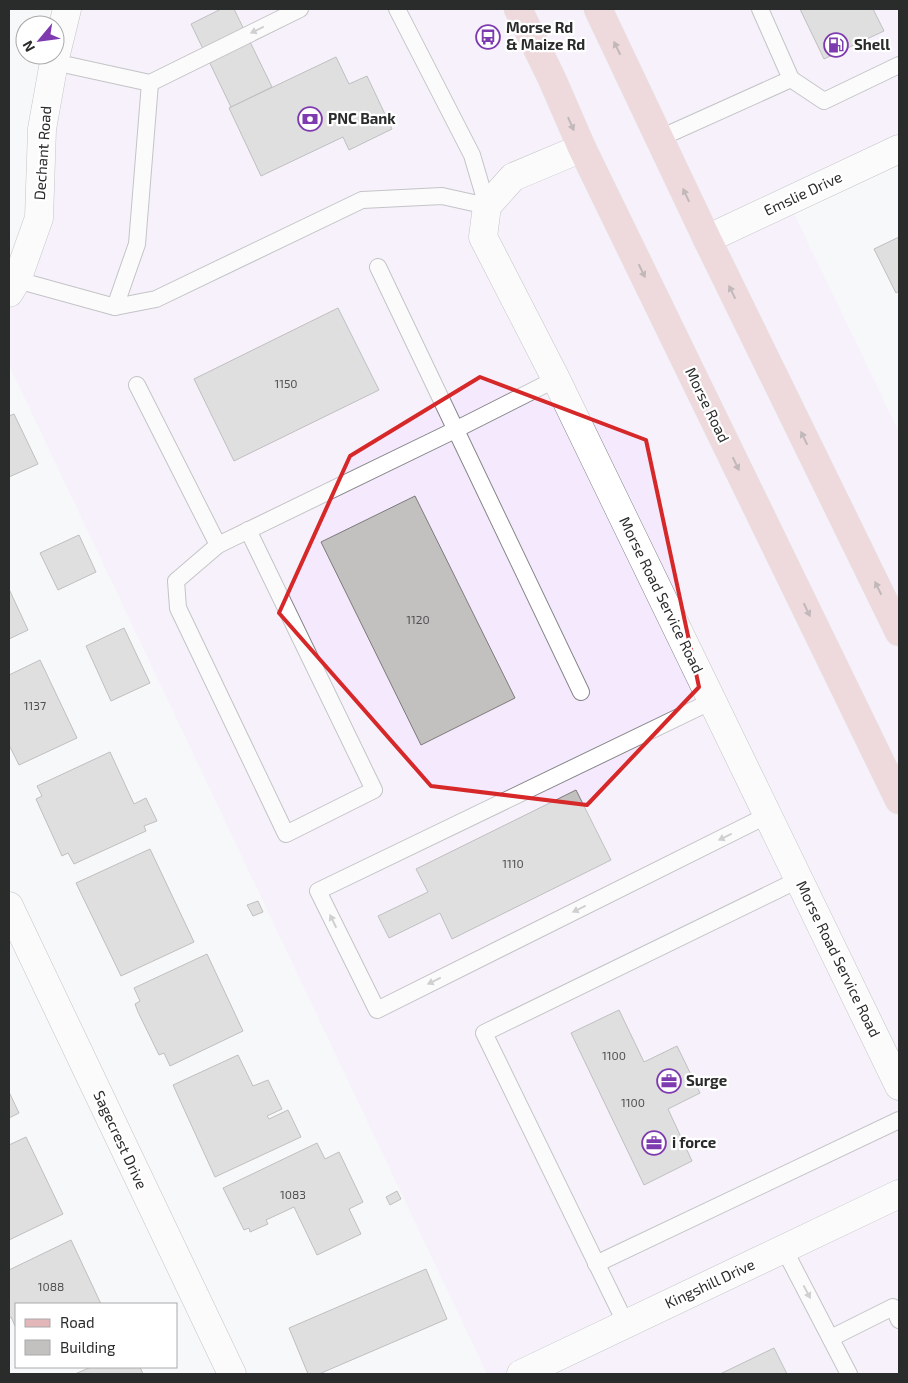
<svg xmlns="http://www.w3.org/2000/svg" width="908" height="1383" font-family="'Exo 2',sans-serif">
  <rect width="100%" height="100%" fill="#f7f8fa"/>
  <!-- commercial -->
  <polygon fill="#f5e9fd" points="69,9 899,9 899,149 788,201 899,432 899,1374 487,1374 9,365 9,295"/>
  <!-- building -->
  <g fill="#c3c1c0" stroke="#7b7a79">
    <polygon points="221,9 234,9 272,87 231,107 191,24"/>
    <polygon points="800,9 873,9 884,31 824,59"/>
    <polygon points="336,57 349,84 367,76 392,129 349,150 343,137 261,176 229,108"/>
    <polygon points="899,237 899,291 896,293 874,249"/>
    <polygon points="338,308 379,390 234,461 194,379"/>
    <polygon points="14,414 38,464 9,477 9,416"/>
    <polygon points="415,496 515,698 421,745 321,542"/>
    <polygon points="79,535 96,572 58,590 40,553"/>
    <polygon points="9,589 28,630 9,639"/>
    <polygon points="124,628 150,683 111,701 86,646"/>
    <polygon points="40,660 77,738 19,765 9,745 9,675"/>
    <polygon points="110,752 134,804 146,798 157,821 144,826 146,831 74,864 68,853 62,856 40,808 36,799 42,796 37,786"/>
    <polygon points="576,790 611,860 452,939 440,913 389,938 378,916 428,892 416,869"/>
    <polygon points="150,849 194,942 121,976 76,883"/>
    <polygon points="258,901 263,912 253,916 247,905"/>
    <polygon points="207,954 243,1031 170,1066 164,1053 159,1055 138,1012 135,1004 140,1001 134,988"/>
    <polygon points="619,1010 644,1062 677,1046 700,1093 668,1109 692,1161 644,1185 571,1033"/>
    <polygon points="238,1055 253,1086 268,1080 282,1109 267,1116 269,1119 288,1110 301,1137 215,1177 173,1085"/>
    <polygon points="9,1092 19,1113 9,1118"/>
    <polygon points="26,1137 63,1214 9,1240 9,1145"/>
    <polygon points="317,1143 325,1159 339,1152 363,1202 349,1209 361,1234 317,1255 294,1207 266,1220 268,1224 250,1232 249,1228 244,1230 223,1188"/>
    <polygon points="397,1191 401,1199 390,1205 386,1197"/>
    <polygon points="71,1240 101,1304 16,1304 16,1328 11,1317 9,1318 9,1270"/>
    <polygon points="426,1269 447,1319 319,1374 308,1374 289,1328"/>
    <polygon points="774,1348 787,1374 720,1374"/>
    <polygon points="91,1367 140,1367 143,1374 75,1374"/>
  </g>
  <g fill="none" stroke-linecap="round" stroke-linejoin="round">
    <!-- service casing -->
    <g stroke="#858688" stroke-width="18">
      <g id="service">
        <polyline points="54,62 150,83 300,9"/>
        <polyline points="791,79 824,101 899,65"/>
        <polyline points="660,138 791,79 760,9"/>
        <polyline points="378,267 581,692"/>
        <polyline points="17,280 115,307 156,299 362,200 442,196 487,206 472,155 397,9"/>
        <polyline points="115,307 137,244 150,83"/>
        <polyline points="137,385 218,545 457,429 556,379"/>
        <polyline points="218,545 176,581 178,608 286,834 374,790 248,530"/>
        <polyline points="712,701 318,891 377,1010 768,815"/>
        <polyline points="784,1249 849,1374"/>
        <polyline points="596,1264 899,1120"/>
        <polyline points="626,1324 484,1033 800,879"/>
        <polyline points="831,1338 893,1307 899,1320"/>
      </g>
    </g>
    <!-- minor casing -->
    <g stroke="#858688" stroke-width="29">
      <g id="minor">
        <polyline points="582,148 513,177 487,206 483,237 556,379 899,1086"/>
        <polyline points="707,239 899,149"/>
        <polyline points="9,293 17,280 39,218 42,129 54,62 67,9"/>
        <polyline points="9,906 232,1374"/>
        <polyline points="521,1374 899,1194"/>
      </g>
    </g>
    <!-- primary casing -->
    <g stroke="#d4d5d5" stroke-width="29">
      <g id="primary">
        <polyline points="518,9 552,79 582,148 899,800"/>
        <polyline points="598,9 707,239 899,632"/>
      </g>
    </g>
    <!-- service -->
    <use href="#service" stroke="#fff" stroke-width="16"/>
    <!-- minor -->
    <use href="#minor" stroke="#fff" stroke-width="28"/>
    <!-- primary -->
    <use href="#primary" stroke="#e3b6ba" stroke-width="28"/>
  </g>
  <!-- one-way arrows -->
  <defs><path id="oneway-solid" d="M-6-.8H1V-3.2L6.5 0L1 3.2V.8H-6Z" transform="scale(1.25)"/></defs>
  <g fill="#9fa0a0">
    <use href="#oneway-solid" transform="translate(257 30) rotate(154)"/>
    <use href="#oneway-solid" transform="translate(725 837) rotate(154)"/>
    <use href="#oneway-solid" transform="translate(579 909) rotate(154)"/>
    <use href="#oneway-solid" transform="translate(333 921) rotate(-116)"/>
    <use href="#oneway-solid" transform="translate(434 981) rotate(154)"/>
    <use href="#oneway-solid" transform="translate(807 1292) rotate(62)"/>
  </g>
  <g fill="#7d6a6b">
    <use href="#oneway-solid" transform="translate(617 48) rotate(-116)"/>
    <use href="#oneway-solid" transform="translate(571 124) rotate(66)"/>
    <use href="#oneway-solid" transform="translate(686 195) rotate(-115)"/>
    <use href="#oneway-solid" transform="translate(642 271) rotate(64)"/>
    <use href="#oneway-solid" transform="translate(732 292) rotate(-116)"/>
    <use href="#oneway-solid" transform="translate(804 438) rotate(-116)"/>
    <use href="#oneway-solid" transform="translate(736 464) rotate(64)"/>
    <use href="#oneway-solid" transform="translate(878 588) rotate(-116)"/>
    <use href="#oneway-solid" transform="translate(807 610) rotate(64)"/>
  </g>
  <!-- marked area -->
  <path d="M0 0H908V1383H0ZM480 377 646 440 699 687 587 805 431 786 279 613 350 456Z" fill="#f7f8fa" fill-opacity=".55" fill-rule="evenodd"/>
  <path fill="none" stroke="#d62828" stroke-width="4" stroke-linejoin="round" d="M480 377 646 440 699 687 587 805 431 786 279 613 350 456Z"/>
  <!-- icons -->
  <defs>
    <g id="bus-ring" transform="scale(1.25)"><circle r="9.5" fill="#fff" stroke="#7d3baf" stroke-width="1.5"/><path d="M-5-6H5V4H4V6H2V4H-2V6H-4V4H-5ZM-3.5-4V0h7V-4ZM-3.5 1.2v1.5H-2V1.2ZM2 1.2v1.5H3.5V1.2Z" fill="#7d3baf"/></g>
    <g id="fuel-ring" transform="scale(1.25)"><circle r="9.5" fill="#fff" stroke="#7d3baf" stroke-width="1.5"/><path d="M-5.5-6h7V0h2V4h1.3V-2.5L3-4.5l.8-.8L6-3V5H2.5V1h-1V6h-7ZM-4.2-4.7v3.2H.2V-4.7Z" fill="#7d3baf"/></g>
    <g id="bank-ring" transform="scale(1.25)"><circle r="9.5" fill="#fff" stroke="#7d3baf" stroke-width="1.5"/><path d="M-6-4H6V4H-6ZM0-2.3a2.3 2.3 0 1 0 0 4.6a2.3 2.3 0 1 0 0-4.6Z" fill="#7d3baf"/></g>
    <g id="office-ring" transform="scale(1.25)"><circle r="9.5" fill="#fff" stroke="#7d3baf" stroke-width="1.5"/><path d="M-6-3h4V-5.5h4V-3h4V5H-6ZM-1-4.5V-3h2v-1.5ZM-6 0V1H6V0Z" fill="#7d3baf"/></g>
  </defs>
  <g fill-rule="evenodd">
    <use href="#bus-ring" x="488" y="37"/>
    <use href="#fuel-ring" x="836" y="45"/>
    <use href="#bank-ring" x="310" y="119"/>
    <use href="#office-ring" x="669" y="1081"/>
    <use href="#office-ring" x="654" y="1143"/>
  </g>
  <g text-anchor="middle" stroke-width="4.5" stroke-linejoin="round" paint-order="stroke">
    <!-- number labels -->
    <g font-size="12" fill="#505050">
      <text x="286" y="388">1150</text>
      <text x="418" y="624">1120</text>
      <text x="35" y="710">1137</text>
      <text x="513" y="868">1110</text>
      <text x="614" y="1060">1100</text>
      <text x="633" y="1107">1100</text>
      <text x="293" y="1199">1083</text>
      <text x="51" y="1291">1088</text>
    </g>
    <!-- poi labels -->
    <g font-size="15" font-weight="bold" fill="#2a2b2b" stroke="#fff" text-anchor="start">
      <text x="506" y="33">Morse Rd<tspan x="506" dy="17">&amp; Maize Rd</tspan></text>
      <text x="854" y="50">Shell</text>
      <text x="328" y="124">PNC Bank</text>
      <text x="686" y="1086">Surge</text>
      <text x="672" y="1148">i force</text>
    </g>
    <!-- street labels -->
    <g font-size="15" fill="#2a2b2b" stroke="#fff">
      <text transform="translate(43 153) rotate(-86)" y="5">Dechant Road</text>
      <text transform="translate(803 194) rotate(-25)" y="5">Emslie Drive</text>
      <text transform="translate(707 405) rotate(64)" y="5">Morse Road</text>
      <text transform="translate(661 595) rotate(64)" y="5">Morse Road Service Road</text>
      <text transform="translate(838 959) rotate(64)" y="5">Morse Road Service Road</text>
      <text transform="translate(120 1140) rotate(65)" y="5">Sagecrest Drive</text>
      <text transform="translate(710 1284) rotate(-25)" y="5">Kingshill Drive</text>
    </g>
  </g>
  <!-- border -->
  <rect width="908" height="1383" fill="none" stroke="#2a2b2b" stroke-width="20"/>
  <!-- legend -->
  <rect x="15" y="1303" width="162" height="65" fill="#ffffff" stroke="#aaaaaa"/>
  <rect x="25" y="1319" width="25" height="8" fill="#e3b6ba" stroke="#aaaaaa"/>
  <text x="60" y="1328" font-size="15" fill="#2a2b2b">Road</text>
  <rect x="25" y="1340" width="25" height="15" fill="#c3c1c0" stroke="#aaaaaa"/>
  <text x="60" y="1353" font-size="15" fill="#2a2b2b">Building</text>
  <!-- north arrow -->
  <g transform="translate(40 40) rotate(241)"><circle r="24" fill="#ffffff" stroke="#aaaaaa"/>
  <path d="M0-4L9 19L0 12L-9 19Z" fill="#7d3baf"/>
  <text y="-8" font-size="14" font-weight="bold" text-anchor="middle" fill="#2a2b2b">N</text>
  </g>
</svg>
